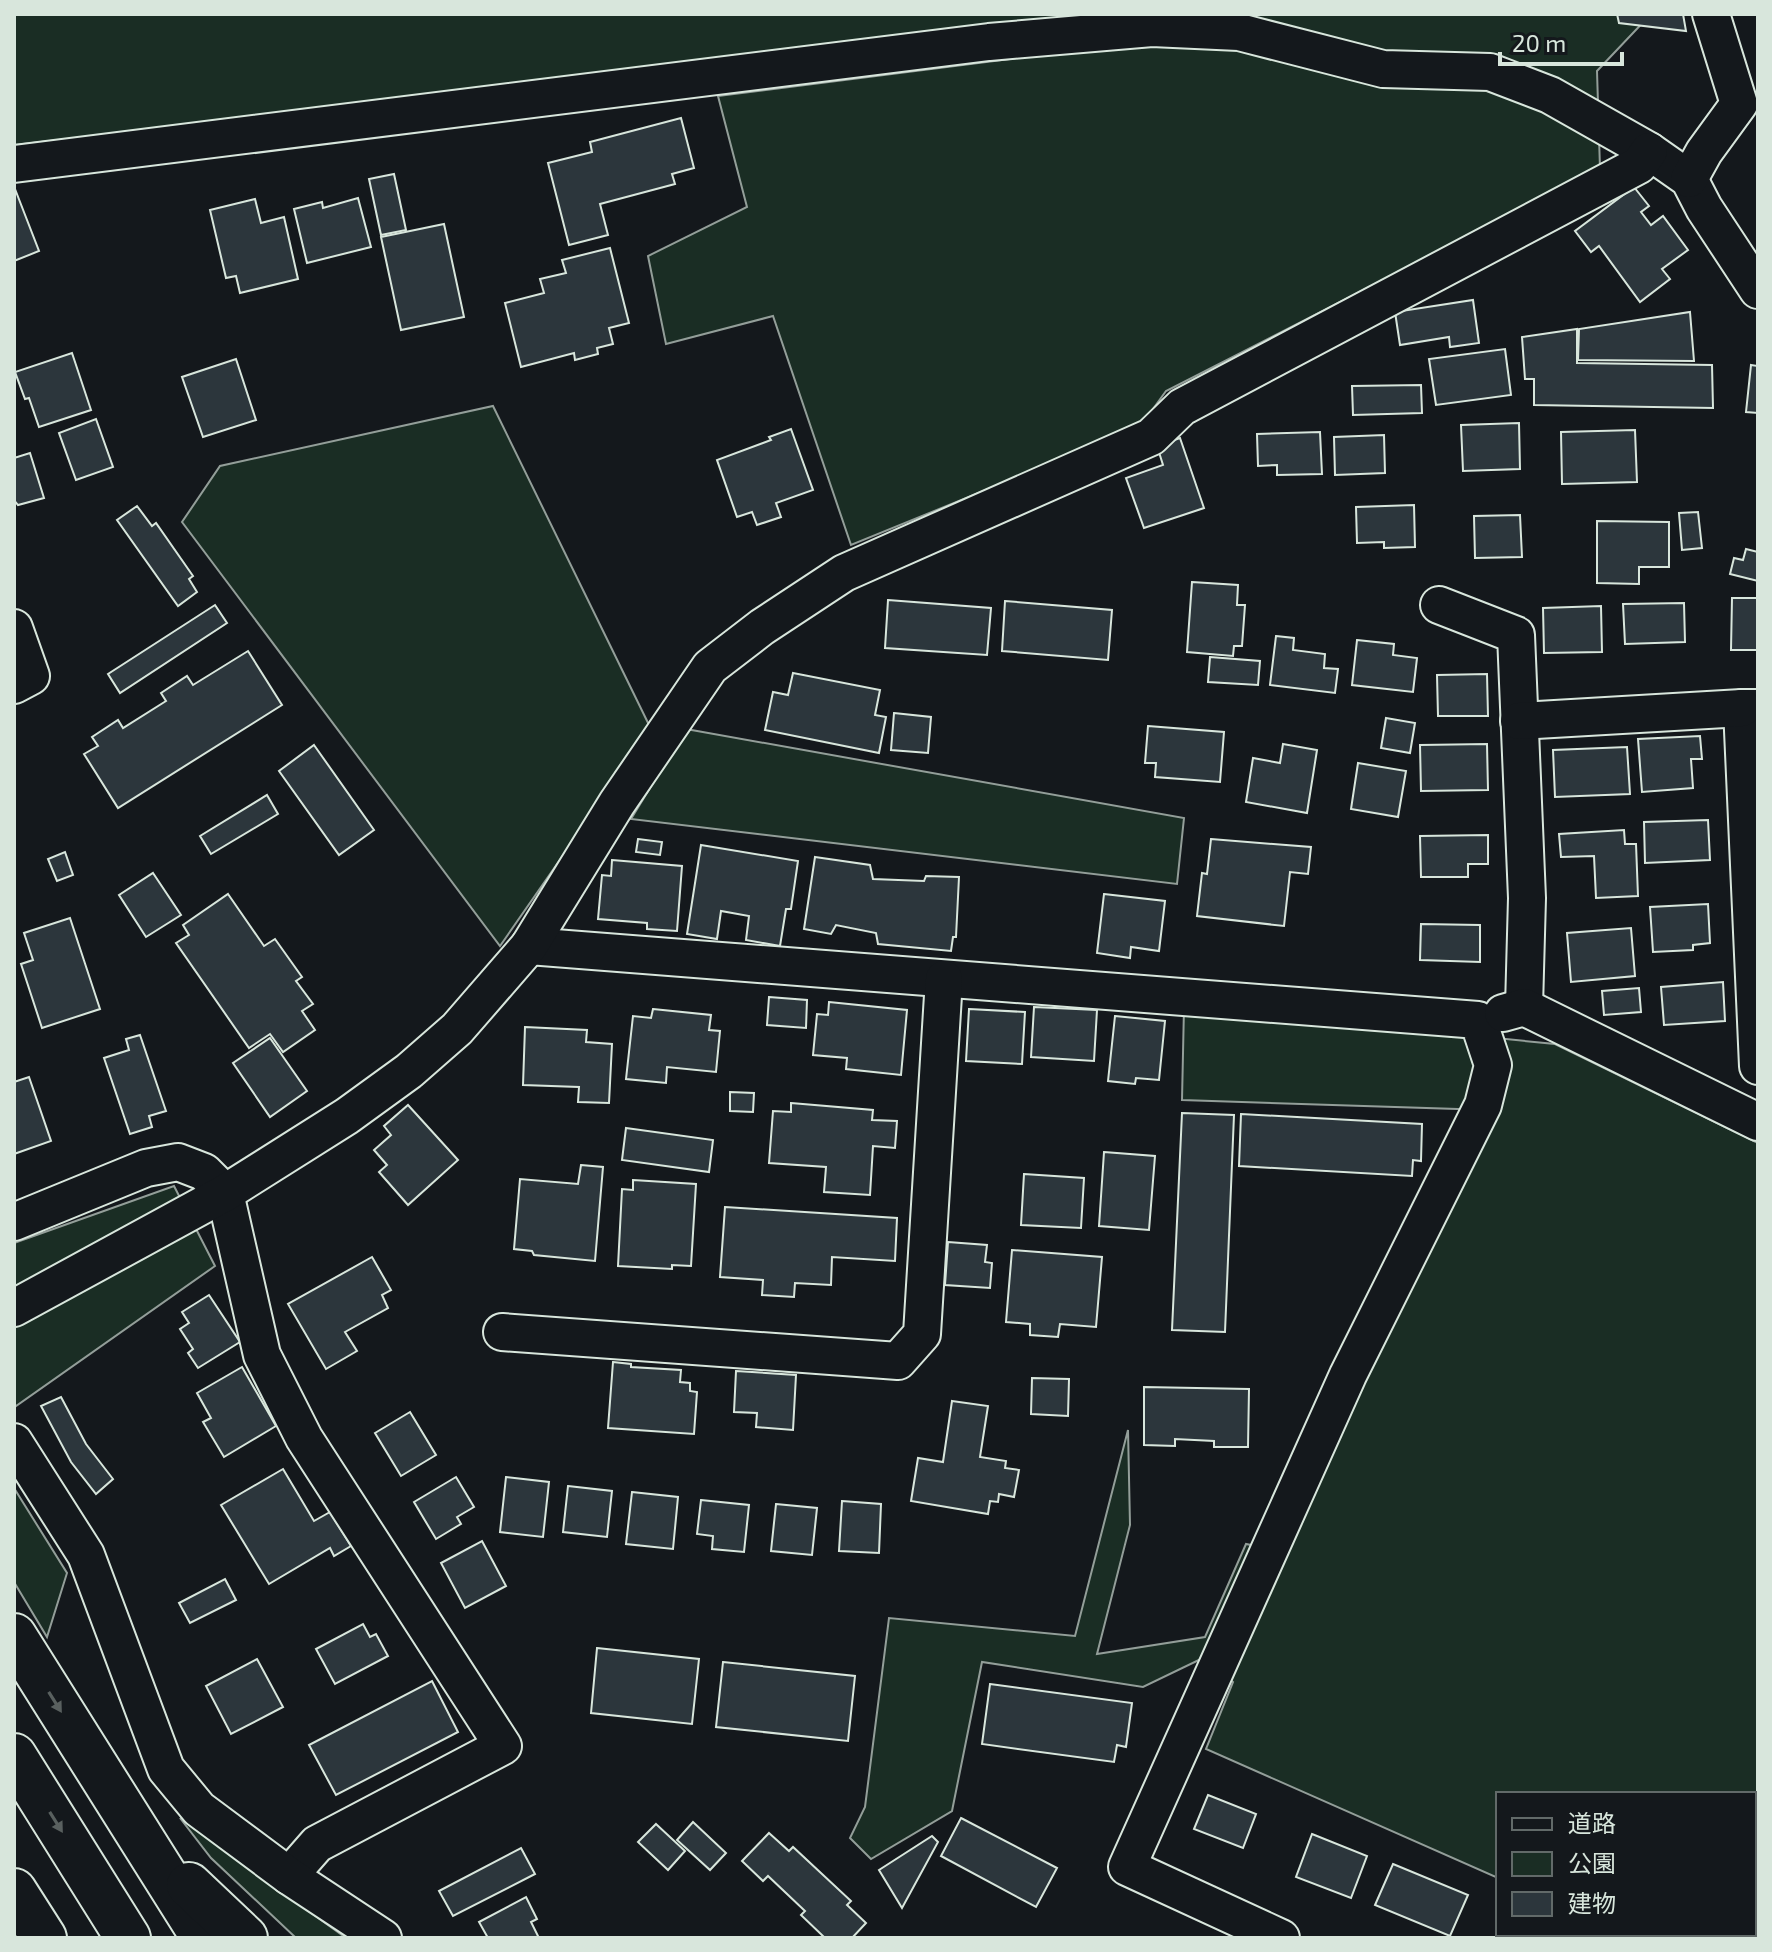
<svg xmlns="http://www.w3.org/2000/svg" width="1772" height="1952" font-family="'Exo 2','Noto Sans JP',sans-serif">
  <rect width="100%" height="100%" fill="#14181c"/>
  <!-- green -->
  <g fill="#1a2d24" stroke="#939e99" stroke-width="2">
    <polygon points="14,14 1651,14 1597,71 1600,169 1166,391 1140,427 851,545 773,316 666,344 648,256 747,207 718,96 1073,51 1058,27 14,145"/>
    <polygon points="493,406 651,729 500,946 182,522 220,466"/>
    <polygon points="686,729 1184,818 1177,884 631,819"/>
    <polygon points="1184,1007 1555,1044 1758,1143 1758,1938 1582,1938 1584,1934 1754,1934 1754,1794 1498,1794 1498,1878 1206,1749 1233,1682 1203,1658 1143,1687 982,1662 952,1811 871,1859 850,1838 865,1807 889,1618 1075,1636 1128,1430 1130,1525 1097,1654 1205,1637 1246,1544 1285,1552 1488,1110 1182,1100"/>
    <polygon points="174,1186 215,1266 16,1406 14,1403 14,1243"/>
    <polygon points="14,1488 67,1573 47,1637 14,1582"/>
    <polygon points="180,1818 346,1938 296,1938 211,1858"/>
  </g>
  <!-- building -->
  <g fill="#2c363c" stroke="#d8e6dc" stroke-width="2">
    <polygon points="1617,14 1683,14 1686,31 1619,23"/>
    <polygon points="681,118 694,168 672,174 675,184 600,204 608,235 569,245 548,163 592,152 590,142"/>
    <polygon points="394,174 406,230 381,235 369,179"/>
    <polygon points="1634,187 1649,206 1641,212 1651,225 1663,216 1688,250 1662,269 1670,279 1640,302 1599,246 1591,252 1575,231"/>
    <polygon points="15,189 39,251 14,261 14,189"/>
    <polygon points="358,198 371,247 307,263 294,209 322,202 323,208"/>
    <polygon points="255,199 261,223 284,217 298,279 240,293 236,276 226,278 210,210"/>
    <polygon points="444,224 464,317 401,330 381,237"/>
    <polygon points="610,248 629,323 609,328 613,344 597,348 598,354 575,360 574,353 521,367 505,303 544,293 540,279 566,273 562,260"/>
    <polygon points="1473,300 1479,343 1450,347 1449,337 1400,345 1395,312"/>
    <polygon points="1690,312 1694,361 1578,360 1579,329"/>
    <polygon points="1577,329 1577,363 1712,365 1713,408 1534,405 1534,379 1525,379 1522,337"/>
    <polygon points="1505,349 1511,395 1436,405 1429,359"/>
    <polygon points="72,353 91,410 39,427 29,398 25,399 15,372"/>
    <polygon points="236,359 256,420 203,437 182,377"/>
    <polygon points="1751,365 1758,366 1758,413 1746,412"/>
    <polygon points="1421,385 1422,413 1353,415 1352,386"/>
    <polygon points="96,419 113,467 76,480 59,433"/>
    <polygon points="1519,423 1520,469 1463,471 1461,425"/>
    <polygon points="791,429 813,490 776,503 781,517 757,525 752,512 737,517 717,460 771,440 769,437"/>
    <polygon points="1635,430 1637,482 1562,484 1561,432"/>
    <polygon points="1320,432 1322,474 1277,475 1277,465 1258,466 1257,434"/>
    <polygon points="1384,435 1385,473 1335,475 1334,437"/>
    <polygon points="1180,438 1204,508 1144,528 1126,478 1163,465 1157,446"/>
    <polygon points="30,453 44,498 18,505 14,500 14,458"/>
    <polygon points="1414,505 1415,547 1384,548 1384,542 1357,543 1356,507"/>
    <polygon points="137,506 152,526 156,523 193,576 189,579 197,592 178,606 117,520"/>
    <polygon points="1698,512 1702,548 1682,550 1679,513"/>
    <polygon points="1520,515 1522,557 1475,558 1474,516"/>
    <polygon points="1597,521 1669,522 1669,567 1639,567 1639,584 1597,583"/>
    <polygon points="1746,549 1758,552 1758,581 1730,574 1734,558 1743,560"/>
    <polygon points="1192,582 1238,585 1237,605 1245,605 1242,646 1234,646 1233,656 1187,652"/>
    <polygon points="1732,598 1758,598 1758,650 1731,650"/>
    <polygon points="888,600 991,608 987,655 885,648"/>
    <polygon points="1005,601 1112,610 1108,660 1002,651"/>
    <polygon points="1684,603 1685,642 1625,644 1623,604"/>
    <polygon points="215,605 227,623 120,693 108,674"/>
    <polygon points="1601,606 1602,652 1544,653 1543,608"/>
    <polygon points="1276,636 1294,638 1293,650 1325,654 1324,668 1338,669 1335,693 1270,685"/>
    <polygon points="1357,640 1394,644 1393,655 1417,658 1413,692 1352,685"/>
    <polygon points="248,651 282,705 118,808 84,754 98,746 92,737 118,720 123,728 166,701 161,693 187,676 193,685"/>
    <polygon points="1210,657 1260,661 1258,685 1208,682"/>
    <polygon points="793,673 880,690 875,715 886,717 879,753 765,730 773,692 788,695"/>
    <polygon points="1487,674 1488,716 1438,716 1437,675"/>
    <polygon points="894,713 931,717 928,753 891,750"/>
    <polygon points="1386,718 1415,723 1410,753 1381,748"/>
    <polygon points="1148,726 1224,732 1220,782 1155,777 1156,763 1145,763"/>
    <polygon points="1700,736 1702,759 1691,759 1693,788 1642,792 1638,739"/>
    <polygon points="1283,744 1317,750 1307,813 1246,802 1253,758 1280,763"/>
    <polygon points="1487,744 1488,790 1421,791 1420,745"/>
    <polygon points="314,745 374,830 339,855 279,771"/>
    <polygon points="1627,747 1630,794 1555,797 1553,750"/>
    <polygon points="1358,763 1406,771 1398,817 1351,809"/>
    <polygon points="267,795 278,814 211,854 200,836"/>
    <polygon points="1708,820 1710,860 1645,863 1644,822"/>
    <polygon points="1624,830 1625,844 1636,844 1638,896 1596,898 1594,856 1561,857 1559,834"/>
    <polygon points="1488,835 1488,864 1468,864 1468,877 1421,877 1420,836"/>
    <polygon points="638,839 662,842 660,855 636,852"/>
    <polygon points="1211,839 1311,847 1308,874 1290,872 1284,926 1197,916 1202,873 1207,874"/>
    <polygon points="701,845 798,861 791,909 786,909 780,946 746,940 749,916 721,911 717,939 687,934"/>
    <polygon points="65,852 73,875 57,881 48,859"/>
    <polygon points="815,857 870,865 873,879 924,881 926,876 959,877 956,937 953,937 951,951 878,944 876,933 836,925 831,934 804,929"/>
    <polygon points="612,860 682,866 677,931 647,929 647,923 598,919 602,875 611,876"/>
    <polygon points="153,873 181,915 146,937 119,895"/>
    <polygon points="228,894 264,946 275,939 302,977 296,981 313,1004 302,1011 315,1030 283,1052 270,1034 249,1048 176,943 189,935 183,925"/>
    <polygon points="1104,894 1165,901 1159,951 1131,947 1130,958 1097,953"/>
    <polygon points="1708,904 1710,943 1693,945 1693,950 1653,952 1650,907"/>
    <polygon points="70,918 100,1009 42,1028 21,964 33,960 24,933"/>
    <polygon points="1421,924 1480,925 1480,962 1420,960"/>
    <polygon points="1631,928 1635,976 1571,982 1567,933"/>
    <polygon points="1723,982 1725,1021 1664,1025 1661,987"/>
    <polygon points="1639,988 1641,1012 1604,1015 1602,991"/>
    <polygon points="769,997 807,1000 806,1028 767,1025"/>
    <polygon points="829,1002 907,1010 901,1075 846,1069 847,1058 813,1055 817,1014 828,1015"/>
    <polygon points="1034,1007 1097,1010 1094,1061 1031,1057"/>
    <polygon points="653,1009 711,1015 709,1030 720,1031 716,1072 667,1067 666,1083 626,1079 633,1016 651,1018"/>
    <polygon points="969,1009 1025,1012 1022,1064 966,1061"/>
    <polygon points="1115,1016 1165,1021 1159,1080 1136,1078 1135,1084 1108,1081"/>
    <polygon points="525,1027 587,1030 586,1042 612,1044 609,1103 578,1102 579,1087 523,1085"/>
    <polygon points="140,1035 166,1111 149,1116 152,1127 130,1134 104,1058 129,1050 126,1039"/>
    <polygon points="270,1038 307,1091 270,1117 233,1063"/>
    <polygon points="29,1077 51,1141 14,1154 14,1082"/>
    <polygon points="730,1092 754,1093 753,1112 730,1111"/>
    <polygon points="791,1103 873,1110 872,1120 897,1121 895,1148 873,1146 870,1195 824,1192 826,1167 769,1163 773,1111 791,1112"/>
    <polygon points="408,1105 458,1160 408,1205 379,1172 387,1165 374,1150 391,1135 384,1126"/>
    <polygon points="1182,1113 1234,1115 1225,1332 1172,1330"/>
    <polygon points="1241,1114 1422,1124 1421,1161 1413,1160 1412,1176 1239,1166"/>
    <polygon points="626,1128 713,1140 709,1172 622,1160"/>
    <polygon points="1104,1152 1155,1156 1149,1230 1099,1226"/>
    <polygon points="581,1165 603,1167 595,1261 534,1255 532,1251 514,1249 520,1179 578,1184"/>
    <polygon points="1024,1174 1084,1178 1081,1228 1021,1225"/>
    <polygon points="633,1180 696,1184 691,1266 672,1265 672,1269 618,1266 622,1189 633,1190"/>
    <polygon points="725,1207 897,1218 895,1261 832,1257 831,1285 795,1283 794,1297 762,1295 763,1280 720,1277"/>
    <polygon points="948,1242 987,1245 985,1262 992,1263 990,1288 945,1285"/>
    <polygon points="1012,1250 1102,1257 1096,1327 1060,1324 1058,1337 1030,1335 1030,1324 1006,1322"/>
    <polygon points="372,1257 391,1290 382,1295 388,1308 345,1332 357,1351 326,1369 288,1304"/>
    <polygon points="209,1295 240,1342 198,1368 188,1353 193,1349 180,1329 189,1323 182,1312"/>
    <polygon points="613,1362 631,1364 631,1367 681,1370 680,1382 690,1383 690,1391 697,1392 694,1434 608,1428"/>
    <polygon points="242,1367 276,1426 224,1457 203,1422 211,1418 197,1393"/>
    <polygon points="736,1371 796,1375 793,1430 756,1427 757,1413 734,1412"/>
    <polygon points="1032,1378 1069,1379 1068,1416 1031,1414"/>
    <polygon points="1144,1387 1249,1389 1248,1447 1214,1447 1214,1441 1175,1439 1175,1446 1144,1445"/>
    <polygon points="61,1397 86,1444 113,1479 96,1494 71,1462 41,1406"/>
    <polygon points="952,1401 988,1406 980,1457 1006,1461 1005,1468 1019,1470 1014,1497 999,1494 998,1502 990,1501 988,1514 911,1501 918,1458 943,1462"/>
    <polygon points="410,1412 436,1455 401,1476 375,1433"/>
    <polygon points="283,1469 314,1521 330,1512 351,1546 334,1556 330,1548 269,1584 221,1505"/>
    <polygon points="456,1477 474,1507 457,1517 461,1524 436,1539 414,1502"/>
    <polygon points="506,1477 549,1482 543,1537 500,1532"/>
    <polygon points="568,1486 612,1491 607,1537 563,1532"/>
    <polygon points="632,1492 678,1497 673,1549 626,1544"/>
    <polygon points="701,1500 749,1505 744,1552 712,1549 713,1536 697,1534"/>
    <polygon points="842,1501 881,1504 879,1553 839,1551"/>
    <polygon points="776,1504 817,1508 812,1555 771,1551"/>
    <polygon points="482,1541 506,1586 465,1608 441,1563"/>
    <polygon points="225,1579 236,1600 190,1623 179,1603"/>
    <polygon points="363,1624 370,1637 376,1634 388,1656 335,1684 316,1649"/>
    <polygon points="597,1648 699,1659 692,1724 591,1713"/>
    <polygon points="257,1659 283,1707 231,1734 206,1686"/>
    <polygon points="723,1662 855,1676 848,1741 716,1727"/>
    <polygon points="432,1681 458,1732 336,1795 309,1745"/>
    <polygon points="990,1684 1132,1703 1126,1747 1117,1745 1114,1762 982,1744"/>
    <polygon points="1208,1795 1256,1814 1243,1848 1194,1829"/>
    <polygon points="961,1818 1057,1868 1036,1907 941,1856"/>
    <polygon points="693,1822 726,1853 710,1870 677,1840"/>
    <polygon points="656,1824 685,1851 668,1870 638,1842"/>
    <polygon points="769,1833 789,1851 793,1847 851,1901 847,1905 866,1923 852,1938 825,1938 801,1915 805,1911 768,1876 763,1881 742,1861"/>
    <polygon points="1312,1834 1367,1856 1351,1898 1296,1877"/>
    <polygon points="932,1836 938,1842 902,1908 879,1870"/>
    <polygon points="521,1848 535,1874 453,1916 439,1891"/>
    <polygon points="1393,1864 1468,1895 1450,1936 1375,1905"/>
    <polygon points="526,1897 537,1919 531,1922 539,1938 488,1938 479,1922"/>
    <polygon points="1500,1934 1563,1934 1561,1938 1498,1938"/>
  </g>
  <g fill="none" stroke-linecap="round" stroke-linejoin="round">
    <!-- street casing -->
    <g stroke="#d8e6dc" stroke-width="40">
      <g id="street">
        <polyline points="14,164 989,42 1152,28 1239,32 1383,69 1490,72 1550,95 1649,151 1689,179 1704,208 1758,290"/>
        <polyline points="1689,179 1704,152 1739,104 1711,14"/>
        <polyline points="1439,605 1516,635 1527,898 1524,1007"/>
        <polyline points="14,628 31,676 14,685"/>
        <polyline points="1758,708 1742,708 1758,1066"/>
        <polyline points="1519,721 1742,708"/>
        <polyline points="529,946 1478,1020 1493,1065 1483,1105 1348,1375 1127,1867 1281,1938"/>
        <polyline points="1503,1013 1524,1007 1758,1122"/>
        <polyline points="14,1222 146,1168 178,1162 204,1172 225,1193 262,1355 304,1438 503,1746 317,1844 289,1876"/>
        <polyline points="14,1308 225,1193 347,1116 409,1071 457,1029 529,946 617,803 710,667 762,627 844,573 1151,437 1182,407 1639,165 1649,151"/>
        <polyline points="502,1332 898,1361 922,1334 944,979"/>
        <polyline points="14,1442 86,1555 166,1769 199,1809 289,1876 383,1938"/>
      </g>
    </g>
    <!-- highway casing -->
    <g stroke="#d8e6dc" stroke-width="48">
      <g id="highway">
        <polyline points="14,1636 204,1938"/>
        <polyline points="14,1756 128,1938"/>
        <polyline points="189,1885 245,1938"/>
        <polyline points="14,1891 44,1938"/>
      </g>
    </g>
    <!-- street -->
    <use href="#street" stroke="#14181c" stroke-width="36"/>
    <!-- highway -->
    <use href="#highway" stroke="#14181c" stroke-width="44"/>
  </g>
  <!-- one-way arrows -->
  <defs><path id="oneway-solid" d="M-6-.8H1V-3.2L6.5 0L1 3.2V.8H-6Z" transform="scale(2)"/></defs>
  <g fill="#59605f">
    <use href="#oneway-solid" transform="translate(55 1702) rotate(58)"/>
    <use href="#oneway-solid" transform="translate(56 1822) rotate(58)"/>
  </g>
  <!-- border -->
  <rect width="1772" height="1952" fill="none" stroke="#d8e6dc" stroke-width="32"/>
  <!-- legend -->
  <rect x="1496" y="1792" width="260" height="144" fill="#14181c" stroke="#626a69" stroke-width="2"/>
  <rect x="1512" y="1818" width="40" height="12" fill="#14181c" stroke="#626a69" stroke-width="2"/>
  <text x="1568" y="1832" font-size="24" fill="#d8e6dc">道路</text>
  <rect x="1512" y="1852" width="40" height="24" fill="#1a2d24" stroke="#626a69" stroke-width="2"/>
  <text x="1568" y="1872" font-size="24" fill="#d8e6dc">公園</text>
  <rect x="1512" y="1892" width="40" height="24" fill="#2c363c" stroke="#626a69" stroke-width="2"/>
  <text x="1568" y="1912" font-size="24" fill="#d8e6dc">建物</text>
  <!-- scale -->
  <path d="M1500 52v12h122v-12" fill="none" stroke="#d8e6dc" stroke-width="4"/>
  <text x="1512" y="52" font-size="24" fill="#d8e6dc" stroke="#14181c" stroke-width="6" paint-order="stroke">20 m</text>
</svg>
